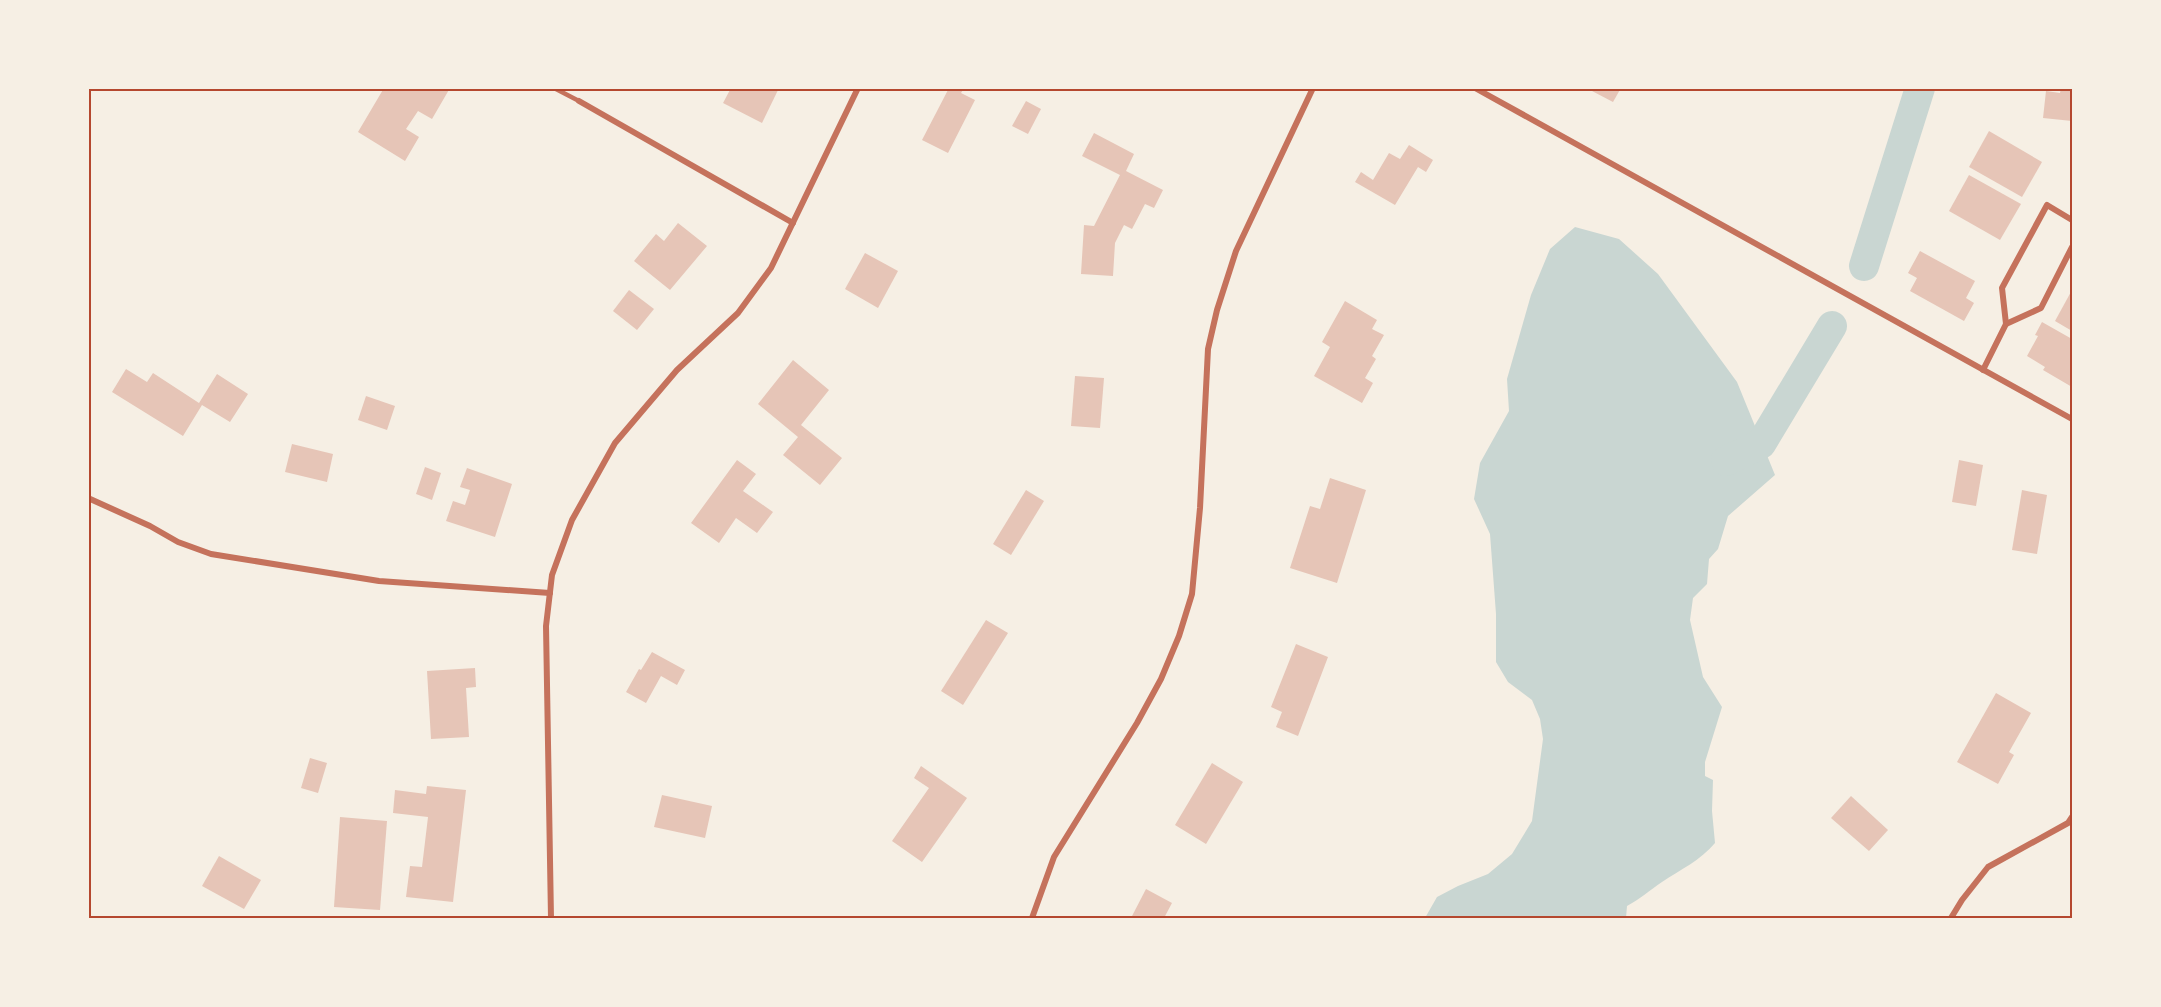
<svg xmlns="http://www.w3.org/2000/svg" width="2161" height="1007" font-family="Ubuntu,sans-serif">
  <rect width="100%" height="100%" fill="#f6efe4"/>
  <!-- water -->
  <path fill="#c9d6d2" d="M1575 227 1619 239 1658 274 1737 382 1775 475 1728 516 1718 549 1709 559 1707 584 1693 598 1690 620 1703 677 1722 707 1705 762V776L1713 780 1712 811 1715 843C1701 860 1680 870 1662 882 1650 890 1640 899 1627 906L1626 918H1425L1437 897 1458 886 1488 874 1512 854 1532 821 1543 739 1540 719 1532 700 1508 682 1496 662V614L1490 534 1474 499 1480 463 1509 411 1507 379 1531 295 1550 249Z"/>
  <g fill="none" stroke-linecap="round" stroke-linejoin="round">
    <!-- river -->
    <g stroke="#c9d6d2" stroke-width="30">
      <polyline points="1864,266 1920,88"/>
      <polyline points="1726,461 1761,444 1832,326"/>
    </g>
  </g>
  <!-- building -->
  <g fill="#e6c5b7">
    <polygon points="384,88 450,88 432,119 418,111 406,129 419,137 405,161 358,132"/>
    <polygon points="731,88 779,88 762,123 723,103"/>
    <polygon points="949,88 964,88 961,93 975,100 948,153 922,140"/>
    <polygon points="1594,88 1621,88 1613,102 1592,91"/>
    <polygon points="2061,88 2072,88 2072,121 2043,118 2046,91 2060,93"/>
    <polygon points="1026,101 1041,109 1028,134 1012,126"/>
    <polygon points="1989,131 2042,162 2022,197 1969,167"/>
    <polygon points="1094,133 1134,154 1126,171 1163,190 1154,208 1145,204 1132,229 1124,225 1115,243 1113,276 1081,274 1084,225 1094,226 1120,175 1082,156"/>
    <polygon points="1409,145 1433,160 1426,172 1418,167 1395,205 1355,182 1361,172 1373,180 1389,153 1400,159"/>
    <polygon points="1969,175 2021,204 2000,240 1949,211"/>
    <polygon points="678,223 707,246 670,290 634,261 656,234 664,241"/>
    <polygon points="1920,251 1975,281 1966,298 1974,303 1964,321 1910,291 1917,278 1908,273"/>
    <polygon points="865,253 898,271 878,308 845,289"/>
    <polygon points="629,290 654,309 637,330 613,311"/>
    <polygon points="2072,290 2072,331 2055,321"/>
    <polygon points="1345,301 1377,320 1372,329 1384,335 1372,356 1376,359 1365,378 1373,383 1362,403 1314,376 1330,347 1322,342"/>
    <polygon points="2042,322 2072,339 2072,387 2043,370 2045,367 2027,356 2038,336 2035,335"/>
    <polygon points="793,360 829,390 801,425 842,458 820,485 783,455 798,437 758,404"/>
    <polygon points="126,369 147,382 153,373 199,403 217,374 248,394 230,422 202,405 183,436 112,392"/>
    <polygon points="1075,376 1104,378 1100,428 1071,426"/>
    <polygon points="366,396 395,406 387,430 358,420"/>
    <polygon points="292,444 333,454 327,482 285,472"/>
    <polygon points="737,460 756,474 743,491 773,512 757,533 736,518 719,543 691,523"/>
    <polygon points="1959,460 1983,465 1976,506 1952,502"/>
    <polygon points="425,467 441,473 432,500 416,494"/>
    <polygon points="467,468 512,484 495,537 446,521 453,501 465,505 470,490 460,487"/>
    <polygon points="1330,478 1366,490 1337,583 1290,568 1310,506 1320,509"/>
    <polygon points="1026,490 1044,501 1011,555 993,544"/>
    <polygon points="2022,490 2047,495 2037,554 2012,550"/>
    <polygon points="986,620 1008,633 963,705 941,691"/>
    <polygon points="1296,644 1328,657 1298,736 1276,727 1282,712 1271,707"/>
    <polygon points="652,652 685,670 677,685 661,676 646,703 626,692 639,669 641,670"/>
    <polygon points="475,668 476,687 466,688 469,737 431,739 427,671"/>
    <polygon points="1996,693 2031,713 2009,752 2014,755 1998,784 1957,762"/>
    <polygon points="310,758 327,763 318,793 301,788"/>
    <polygon points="1212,763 1243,782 1206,844 1175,825"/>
    <polygon points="921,766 967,798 922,862 892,841 929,788 914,778"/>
    <polygon points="427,786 466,790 453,902 406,897 410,866 422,867 428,817 393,813 395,790 426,794"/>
    <polygon points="662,795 712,806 705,838 654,827"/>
    <polygon points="1851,796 1888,830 1869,851 1831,818"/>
    <polygon points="340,817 387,821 380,910 334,907"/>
    <polygon points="219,856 261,880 244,909 202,886"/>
    <polygon points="1146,889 1172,903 1164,918 1131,918"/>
  </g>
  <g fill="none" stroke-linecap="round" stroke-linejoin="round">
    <!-- service -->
    <polyline stroke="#c5725c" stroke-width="4.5" points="554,88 579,101"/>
    <!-- minor -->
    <g stroke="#c5725c" stroke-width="6">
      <polyline points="1475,88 2072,419"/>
      <polyline points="579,101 793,223"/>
      <polyline points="2006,324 2041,308 2072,247"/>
      <polyline points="1983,370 2006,324 2002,288 2047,205 2072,220"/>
      <polyline points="88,498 150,526 178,542 211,554 379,581 550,593"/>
      <polyline points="551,918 546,626 552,575 572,520 615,443 677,370 738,313 771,268 858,88"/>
      <polyline points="1032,918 1054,857 1137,723 1161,679 1179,636 1192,594 1200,508 1208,349 1217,310 1236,251 1313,88"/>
      <polyline points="1951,918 1962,900 1988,867 2068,823 2072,817"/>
    </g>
  </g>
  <!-- border -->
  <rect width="2161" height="1007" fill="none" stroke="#f6efe4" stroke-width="180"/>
  <rect x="90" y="90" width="1981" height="827" fill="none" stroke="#b5482f" stroke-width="2"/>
</svg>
